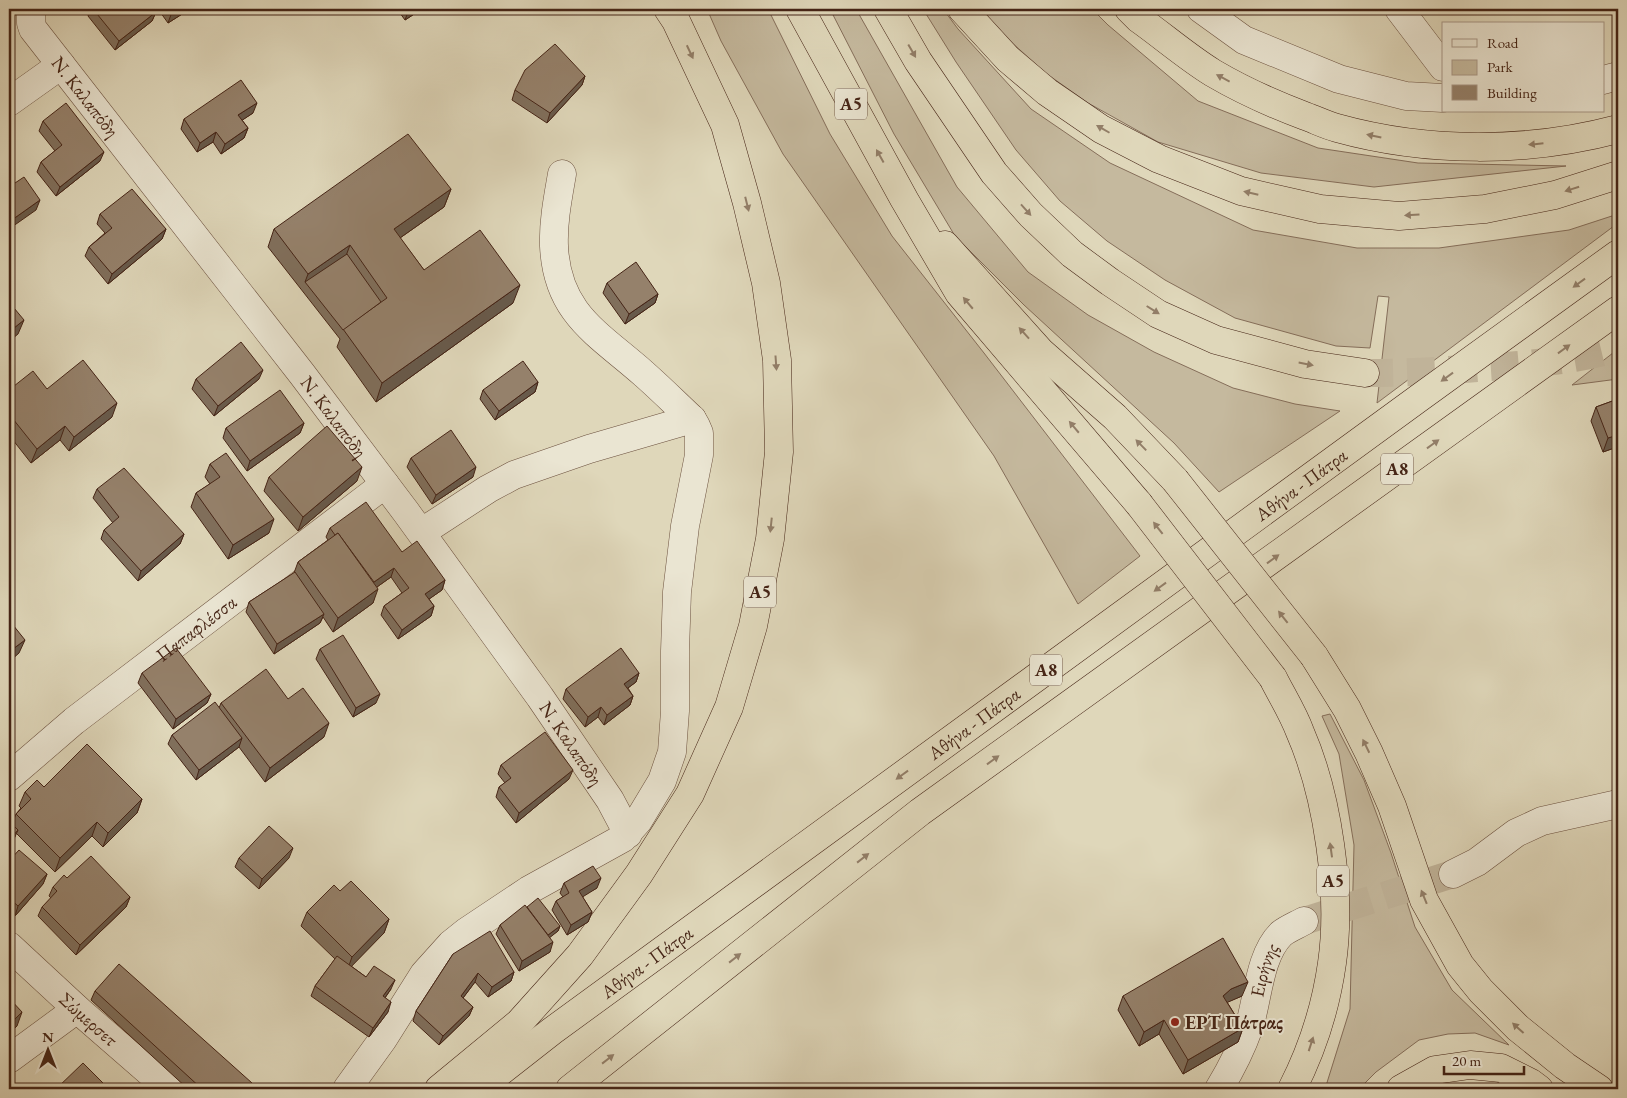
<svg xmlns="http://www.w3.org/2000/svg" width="1627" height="1098" font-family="'EB Garamond',serif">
  <rect width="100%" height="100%" fill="#dfd7ba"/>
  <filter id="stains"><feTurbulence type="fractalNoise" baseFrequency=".004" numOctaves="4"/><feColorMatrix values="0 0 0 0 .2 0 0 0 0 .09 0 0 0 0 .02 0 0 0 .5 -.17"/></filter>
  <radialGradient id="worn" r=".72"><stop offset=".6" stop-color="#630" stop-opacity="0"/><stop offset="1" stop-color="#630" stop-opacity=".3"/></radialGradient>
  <!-- green -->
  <g fill="#c5b99e" stroke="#856e5a">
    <polygon points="707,9 768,9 830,134 892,236 984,353 1140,556 1078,604 994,456 783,154 721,41"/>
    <polygon points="830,9 856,9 957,187 1028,272 1088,315 1154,352 1233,388 1295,404 1340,411 1219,492 1174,443 1024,305 955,236 894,134"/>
    <polygon points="923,9 943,9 958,29 1031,109 1110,163 1253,230 1357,248 1439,248 1569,230 1618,214 1618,223 1377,403 1389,297 1378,296 1370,348 1336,346 1235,318 1165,280 1107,241 1060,201 1016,150 956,62"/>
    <polygon points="979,9 1092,9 1108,25 1198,101 1318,148 1418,163 1566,166 1374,187 1261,173 1158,142 1088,103 1047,74 993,26"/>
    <polygon points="1618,349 1618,379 1572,385"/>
    <polygon points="1330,714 1364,780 1391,853 1415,927 1452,990 1509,1045 1475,1033 1448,1034 1419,1040 1376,1072 1359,1089 1325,1089 1350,1009 1354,845 1339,754 1322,716"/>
  </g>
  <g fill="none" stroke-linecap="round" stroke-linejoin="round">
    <!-- minor-tunnel -->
    <polyline stroke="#c0b399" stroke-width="28" stroke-dasharray="28 14" stroke-linecap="butt" points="1304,921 1453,874"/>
    <!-- highway-tunnel -->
    <path stroke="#c0b399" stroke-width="28" stroke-dasharray="28 14" stroke-linecap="butt" d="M1365 373C1403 373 1440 371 1477 368 1524 365 1573 361 1618 348"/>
    <!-- minor casing -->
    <g stroke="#6c513f" stroke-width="29">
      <g id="minor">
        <path id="s1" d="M31 9V23L33 29 302 374 406 512 540 697 610 800 628 834"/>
        <polyline points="1201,9 1244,40 1339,79 1406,96 1443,98"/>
        <polyline points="1399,9 1443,67"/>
        <polyline points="1603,80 1618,76"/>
        <polyline points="9,102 61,65"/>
        <polyline points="422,532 488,489 514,475 589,449 692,419"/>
        <path id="s2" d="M9 777 74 721 385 484"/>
        <polyline points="1453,874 1477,862 1516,833 1542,821 1618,804"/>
        <path id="s3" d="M9 946 77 1009 169 1089"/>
        <polyline points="9,1059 77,1009"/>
        <path d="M347 1089 383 1039 424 974 451 944 466 932 529 890 623 838 638 821 662 781 672 752 675 711V651L677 592 685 526 699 455V433L696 426 692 419C676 404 661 389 644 374 599 334 557 314 554 246 553 222 558 197 562 174"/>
        <path id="s4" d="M1219 1089C1231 1069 1241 1050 1249 1027 1258 999 1259 956 1281 934 1287 929 1297 925 1304 921"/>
      </g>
    </g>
    <!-- highway casing -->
    <g stroke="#452416" stroke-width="29">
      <g id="highway">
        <polyline points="800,9 904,199 959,293 1139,504"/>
        <polyline points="888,9 918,61 994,173 1031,215 1072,254 1110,282 1158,314 1216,340 1305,364 1365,373"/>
        <polyline points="962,9 1008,59 1047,92 1101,129 1159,159 1241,191 1320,209 1399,216 1485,209 1555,195 1618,175"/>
        <path d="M1129 9 1139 19C1163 36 1187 57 1213 73 1242 90 1273 104 1305 116 1316 120 1326 125 1337 128 1427 153 1528 153 1618 129"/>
        <polyline points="945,245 1041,352 1115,417 1175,480"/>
        <polyline points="1314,656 1347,709 1369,753 1392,806 1424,900 1460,965 1481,991 1518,1028 1565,1066 1599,1089"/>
        <path d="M1273 678C1282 696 1293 713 1300 732 1328 796 1342 894 1332 963 1326 1006 1312 1050 1292 1089"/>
        <polyline points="439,1089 519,1023 580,955 639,874 690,794 729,707 753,626 770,539 779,452 777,360 766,283 747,203 725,125 676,21 668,9"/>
        <path id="s5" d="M478 1089 552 1031 1419 398 1618 254"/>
        <polyline points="570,1089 920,812 1618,310"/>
        <polyline points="1401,1089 1435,1070 1470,1065 1501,1068 1531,1083 1539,1089"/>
      </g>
    </g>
    <!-- minor -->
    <use href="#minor" stroke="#eae5d2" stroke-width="28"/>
    <!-- highway -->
    <use href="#highway" stroke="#dfd7ba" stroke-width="28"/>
    <!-- highway-bridge casing -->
    <g stroke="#452416" stroke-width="29" stroke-linecap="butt">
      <g id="highway-bridge">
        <polyline points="1175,480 1314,656"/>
        <polyline points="1139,504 1273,678"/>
      </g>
    </g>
    <!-- highway-bridge -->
    <use href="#highway-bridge" stroke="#dfd7ba" stroke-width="28"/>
  </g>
  <!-- wall -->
  <g fill="#806f5c" stroke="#452416">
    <polygon points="90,9 153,9 156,12 152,21 115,50 88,16"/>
    <polygon points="158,9 190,9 168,23"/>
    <polygon points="397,9 422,9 405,20"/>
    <polygon points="585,76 582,85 547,123 512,100 515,90"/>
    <polygon points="253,113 242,120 248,128 244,138 221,154 213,142 197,152 181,129 184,119"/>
    <polygon points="43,121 100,161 56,196 37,172 41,162 55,151 39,131"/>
    <polygon points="451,189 444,207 400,238 424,270 513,303 376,402 337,347 340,339 268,247 274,229"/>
    <polygon points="100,214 166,229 162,239 108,284 85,256 89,247 105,233 97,224"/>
    <polygon points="607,283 658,294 655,303 625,324 603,293"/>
    <polygon points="196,379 259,379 214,416 192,389"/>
    <polygon points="538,382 535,392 495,420 480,399 483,390"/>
    <polygon points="47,389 112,417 69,451 60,440 31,463 9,435 9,390"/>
    <polygon points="1618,399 1618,451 1617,447 1603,452 1591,421 1596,407"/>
    <polygon points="304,423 300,433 247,471 223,438 226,428"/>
    <polygon points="411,458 473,477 432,504 407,467"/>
    <polygon points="210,464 269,533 228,559 191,507 196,493 210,484 205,477"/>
    <polygon points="269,477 357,481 298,531 264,491"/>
    <polygon points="97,489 184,534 180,544 138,581 101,539 104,530 113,523 93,498"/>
    <polygon points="330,528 402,552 445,580 442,590 429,599 434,606 431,616 398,639 381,615 384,606 402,593 391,577 377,587 373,603 333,632 323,617 320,623 274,654 246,612 249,602 294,573 298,562 328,540 326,537"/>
    <polygon points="320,649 376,703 353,717 316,659"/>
    <polygon points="142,673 211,694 207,703 173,729 138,683"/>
    <polygon points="639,673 636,682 628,688 633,696 630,705 604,725 598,717 585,727 563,699 566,689"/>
    <polygon points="288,699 324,737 265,782 239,747 196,780 168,744 172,735 219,708 221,703"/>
    <polygon points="501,765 569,779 516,823 496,797 499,787 505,783 498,774"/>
    <polygon points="44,787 142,799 137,813 103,847 92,836 55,872 16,833 14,839 12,824 16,814 21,808 19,806 25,792"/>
    <polygon points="239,858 289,858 259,889 235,867"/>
    <polygon points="9,861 47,874 43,884 15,916 9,910"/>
    <polygon points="67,878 130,897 126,907 76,955 38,916 42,907 51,898 49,896 53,887"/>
    <polygon points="564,883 597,888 582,896 592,912 588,922 567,935 552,910 556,901 563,897 560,893"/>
    <polygon points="340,891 389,919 384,933 351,966 366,977 391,989 385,998 388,1012 369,1037 311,996 315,986 335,959 301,926 307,912"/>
    <polygon points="527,907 560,926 558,931 549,937 550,952 519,971 496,934 500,925"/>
    <polygon points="453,954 514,972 511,981 488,997 475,982 463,998 473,1007 469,1016 439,1045 413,1021 416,1011"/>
    <polygon points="95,991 250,1089 188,1089 91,1000"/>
    <polygon points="1123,996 1242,996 1227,1002 1243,1028 1238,1042 1183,1074 1159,1034 1139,1046 1118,1010"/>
  </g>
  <!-- shaded-wall -->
  <g fill="#685a4b" stroke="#452416">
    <polygon points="173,9 190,9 168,23"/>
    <polygon points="409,9 422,9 405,20"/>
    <polygon points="156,12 152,21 115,50 119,41"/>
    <polygon points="585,76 582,85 547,123 550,113"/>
    <polygon points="257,103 253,113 235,125 238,115"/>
    <polygon points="248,128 244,138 221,154 225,144"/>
    <polygon points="216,132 213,142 197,152 200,143"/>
    <polygon points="104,152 100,161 56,196 60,187"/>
    <polygon points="451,189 444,207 387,247 394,229"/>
    <polygon points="40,200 36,210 9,229 9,222"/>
    <polygon points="166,229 162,239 108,284 112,274"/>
    <polygon points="350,245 343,264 305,282 308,274"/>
    <polygon points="520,285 513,303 376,402 382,383"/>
    <polygon points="658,294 655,303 625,324 629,314"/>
    <polygon points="24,320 18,334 12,339 9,347 9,332"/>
    <polygon points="263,370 259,379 214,416 218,406"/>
    <polygon points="538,382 535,392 495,420 499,411"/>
    <polygon points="117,403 112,417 69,451 74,437"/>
    <polygon points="304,423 300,433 247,471 250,461"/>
    <polygon points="65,426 60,440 31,463 37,449"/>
    <polygon points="1618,435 1618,443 1617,447 1603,452 1608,438"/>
    <polygon points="362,467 357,481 298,531 303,517"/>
    <polygon points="476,467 473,477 432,504 436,495"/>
    <polygon points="274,519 269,533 228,559 233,545"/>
    <polygon points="184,534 180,544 138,581 141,571"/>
    <polygon points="394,568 391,577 367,594 370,585"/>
    <polygon points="445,580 442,590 422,604 425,594"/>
    <polygon points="378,589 373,603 333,632 338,618"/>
    <polygon points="434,606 431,616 398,639 402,630"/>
    <polygon points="324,614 320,623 274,654 277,644"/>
    <polygon points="25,640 19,653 9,662 9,652"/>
    <polygon points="639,673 636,682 621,693 624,684"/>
    <polygon points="211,694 207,703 173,729 176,719"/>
    <polygon points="380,694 376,703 353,717 356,708"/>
    <polygon points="633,696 630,705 604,725 607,715"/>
    <polygon points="601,707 598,717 585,727 588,717"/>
    <polygon points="329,723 324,737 265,782 270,768"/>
    <polygon points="242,738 239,747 196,780 199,770"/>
    <polygon points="573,770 569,779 516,823 519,813"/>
    <polygon points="142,799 137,813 103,847 108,833"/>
    <polygon points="97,822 92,836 55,872 60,858"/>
    <polygon points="18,830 14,839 9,845 9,840"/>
    <polygon points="293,848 289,858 259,889 262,879"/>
    <polygon points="47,874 43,884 15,916 18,906"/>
    <polygon points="601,878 597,888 576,901 579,891"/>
    <polygon points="130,897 126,907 76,955 80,945"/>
    <polygon points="592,912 588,922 567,935 571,925"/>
    <polygon points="389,919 384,933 347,971 352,957"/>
    <polygon points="560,926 558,931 543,943 544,938"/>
    <polygon points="553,942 550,952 519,971 522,961"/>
    <polygon points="514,972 511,981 488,997 492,987"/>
    <polygon points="478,973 475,982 457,1006 461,996"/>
    <polygon points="395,980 391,989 379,1006 383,996"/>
    <polygon points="1248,982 1242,996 1226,1003 1223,996 1231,989"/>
    <polygon points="391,1002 388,1012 369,1037 373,1028"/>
    <polygon points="473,1007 469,1016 439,1045 443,1036"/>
    <polygon points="22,1012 17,1026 9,1034 9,1025"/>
    <polygon points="1164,1020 1159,1034 1139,1046 1144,1032"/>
    <polygon points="1243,1028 1238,1042 1183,1074 1188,1060"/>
    <polygon points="252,1083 250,1089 247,1089"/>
  </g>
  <!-- building -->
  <g fill="#95816b" stroke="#452416">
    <polygon points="93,9 153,9 156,12 119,41"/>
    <polygon points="555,44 585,76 550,113 515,90 525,70"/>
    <polygon points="241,80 257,103 238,115 248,128 225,144 216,132 200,143 184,119"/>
    <polygon points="66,103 104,152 60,187 41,162 62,145 43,121"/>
    <polygon points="408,134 451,189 394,229 424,270 480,230 520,285 382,383 343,329 387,298 350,245 308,274 274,229"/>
    <polygon points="24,177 40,200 9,222 9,187"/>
    <polygon points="132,189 166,229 112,274 89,247 112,228 100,214"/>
    <polygon points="347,254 381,302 343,330 305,282"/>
    <polygon points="636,262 658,294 629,314 607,283"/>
    <polygon points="9,302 24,320 9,332"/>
    <polygon points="9,335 12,339 9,341"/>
    <polygon points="241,342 263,370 218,406 196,379"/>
    <polygon points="83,360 117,403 74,437 65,426 37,449 9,414 9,390 33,371 47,389"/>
    <polygon points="523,361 538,382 499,411 483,390"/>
    <polygon points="280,390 304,423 250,461 226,428"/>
    <polygon points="1618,399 1618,435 1608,438 1596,407"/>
    <polygon points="327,426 362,467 303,517 269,477"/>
    <polygon points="451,430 476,467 436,495 411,458"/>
    <polygon points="226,453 274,519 233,545 196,493 220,477 210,464"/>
    <polygon points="124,468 184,534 141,571 104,530 119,517 97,489"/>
    <polygon points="366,502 402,552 417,541 445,580 425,594 434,606 402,630 384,606 409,588 394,568 374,582 338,533 335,535 330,528"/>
    <polygon points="338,533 378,589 338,618 298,562"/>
    <polygon points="295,572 324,614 277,644 249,602"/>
    <polygon points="9,620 25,640 9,652"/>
    <polygon points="343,635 380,694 356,708 320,649"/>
    <polygon points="176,648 211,694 176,719 142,673"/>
    <polygon points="621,648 639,673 624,684 633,696 607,715 601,707 588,717 566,689"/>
    <polygon points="266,669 288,699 303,688 329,723 270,768 221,703"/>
    <polygon points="215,702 242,738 199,770 172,735"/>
    <polygon points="545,732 573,770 519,813 499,787 511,778 501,765"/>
    <polygon points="87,744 142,799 108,833 97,822 60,858 16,814 31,799 25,792 37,780 44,787"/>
    <polygon points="9,821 18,830 9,840"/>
    <polygon points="269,826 293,848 262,879 239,858"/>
    <polygon points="19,850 47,874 18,906 9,898 9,861"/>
    <polygon points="91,856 130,897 80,945 42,907 57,891 53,887 64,875 67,878"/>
    <polygon points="593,866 601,878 579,891 592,912 571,925 556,901 569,893 564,883"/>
    <polygon points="351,881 389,919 352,957 307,912 334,885 340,891"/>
    <polygon points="538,898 560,926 548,935 527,907"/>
    <polygon points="525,905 553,942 522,961 500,925"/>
    <polygon points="490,931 514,972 492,987 478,973 461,996 473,1007 443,1036 416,1011 453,954"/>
    <polygon points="1223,938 1248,982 1231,989 1223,996 1243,1028 1188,1060 1164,1020 1144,1032 1123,996"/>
    <polygon points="337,956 366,977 374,966 395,980 383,996 391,1002 373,1028 315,986"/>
    <polygon points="119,964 252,1083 247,1089 202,1089 95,991"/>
    <polygon points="9,998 22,1012 9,1025"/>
    <polygon points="83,1063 109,1089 56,1089"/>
  </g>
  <!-- one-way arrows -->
  <defs><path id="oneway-solid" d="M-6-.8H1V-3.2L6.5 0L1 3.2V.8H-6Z" transform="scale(1.25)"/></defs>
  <g fill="#927e68">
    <use href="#oneway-solid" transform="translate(912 51) rotate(60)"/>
    <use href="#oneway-solid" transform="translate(690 52) rotate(65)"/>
    <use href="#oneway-solid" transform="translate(1223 78) rotate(-152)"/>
    <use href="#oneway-solid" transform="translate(1103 129) rotate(-150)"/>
    <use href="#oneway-solid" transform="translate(1374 136) rotate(-168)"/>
    <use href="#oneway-solid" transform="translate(1536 144) rotate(174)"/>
    <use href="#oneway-solid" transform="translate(880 156) rotate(-119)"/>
    <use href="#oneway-solid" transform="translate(1572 189) rotate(162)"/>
    <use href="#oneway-solid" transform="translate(1251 193) rotate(-167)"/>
    <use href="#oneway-solid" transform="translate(747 204) rotate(76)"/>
    <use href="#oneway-solid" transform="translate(1026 210) rotate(48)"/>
    <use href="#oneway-solid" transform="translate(1412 215) rotate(176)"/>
    <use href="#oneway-solid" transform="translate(1579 283) rotate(144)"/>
    <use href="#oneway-solid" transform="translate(968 303) rotate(-130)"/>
    <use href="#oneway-solid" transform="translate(1153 310) rotate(32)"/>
    <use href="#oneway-solid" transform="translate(1024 333) rotate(-132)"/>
    <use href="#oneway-solid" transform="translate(1564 349) rotate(-36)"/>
    <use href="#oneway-solid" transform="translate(776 363) rotate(86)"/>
    <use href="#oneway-solid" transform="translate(1306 364) rotate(11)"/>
    <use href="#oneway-solid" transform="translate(1447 377) rotate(144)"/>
    <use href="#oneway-solid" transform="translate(1074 427) rotate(-130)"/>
    <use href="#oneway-solid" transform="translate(1433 444) rotate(-36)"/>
    <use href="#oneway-solid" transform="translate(1141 445) rotate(-134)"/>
    <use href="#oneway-solid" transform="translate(771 525) rotate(96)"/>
    <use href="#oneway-solid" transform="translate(1158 528) rotate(-128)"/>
    <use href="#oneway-solid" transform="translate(1273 559) rotate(-36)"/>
    <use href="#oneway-solid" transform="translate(1160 587) rotate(144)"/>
    <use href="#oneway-solid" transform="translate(1283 617) rotate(-128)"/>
    <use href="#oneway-solid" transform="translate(1366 746) rotate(-116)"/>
    <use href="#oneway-solid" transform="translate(993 760) rotate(-36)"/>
    <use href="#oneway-solid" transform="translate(902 775) rotate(144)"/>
    <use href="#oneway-solid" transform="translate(1331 850) rotate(-98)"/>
    <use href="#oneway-solid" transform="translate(863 858) rotate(-38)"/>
    <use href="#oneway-solid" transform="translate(1424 897) rotate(-112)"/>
    <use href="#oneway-solid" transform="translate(735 958) rotate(-38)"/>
    <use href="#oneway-solid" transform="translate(1518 1028) rotate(-138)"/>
    <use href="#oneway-solid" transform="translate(1311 1044) rotate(-72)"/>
    <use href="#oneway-solid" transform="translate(608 1059) rotate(-38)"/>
  </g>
  <!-- markers -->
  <circle fill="#8f2418" stroke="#eae5d2" stroke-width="2" cx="1175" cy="1022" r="5"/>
  <g text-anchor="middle" stroke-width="4" stroke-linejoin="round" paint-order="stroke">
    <!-- shield labels -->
    <g fill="#eae5d2" stroke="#765e4e" stroke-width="1">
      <rect x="835" y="88.5" width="32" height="31" rx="4"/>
      <rect x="1381" y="453.5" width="32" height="31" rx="4"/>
      <rect x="744" y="576.5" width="32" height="31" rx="4"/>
      <rect x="1030" y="654.5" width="32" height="31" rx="4"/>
      <rect x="1317" y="865.5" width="32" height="31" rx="4"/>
    </g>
    <g font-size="18" font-weight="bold" fill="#452416">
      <text x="851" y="110">Α5</text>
      <text x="1397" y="475">Α8</text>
      <text x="760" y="598">Α5</text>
      <text x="1046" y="676">Α8</text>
      <text x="1333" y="887">Α5</text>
    </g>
    <!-- street labels -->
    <g font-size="19" fill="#452416" stroke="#eae5d2">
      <text dy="7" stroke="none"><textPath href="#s1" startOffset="106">Ν. Καλαπόδη</textPath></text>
      <text dy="7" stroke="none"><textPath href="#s1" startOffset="511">Ν. Καλαπόδη</textPath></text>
      <text dy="7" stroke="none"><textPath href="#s5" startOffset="1021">Αθήνα - Πάτρα</textPath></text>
      <text dy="7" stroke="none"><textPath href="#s2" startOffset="239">Παπαφλέσσα</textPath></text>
      <text dy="7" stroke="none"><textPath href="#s5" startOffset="616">Αθήνα - Πάτρα</textPath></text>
      <text dy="7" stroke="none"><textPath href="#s1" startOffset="915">Ν. Καλαπόδη</textPath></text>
      <text dy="7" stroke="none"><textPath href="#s5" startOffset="211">Αθήνα - Πάτρα</textPath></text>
      <text dy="7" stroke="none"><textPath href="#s4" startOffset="128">Ειρήνης</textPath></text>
      <text dy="7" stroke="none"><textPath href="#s3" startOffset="108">Σώμερσετ</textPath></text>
    </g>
    <!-- poi labels -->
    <g font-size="19" font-weight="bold" fill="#452416" stroke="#eae5d2" text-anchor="start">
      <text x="1185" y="1029">ΕΡΤ Πάτρας</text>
    </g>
  </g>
  <!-- margin -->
  <rect width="1627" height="1098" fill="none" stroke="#dfd7ba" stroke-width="30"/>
  <rect x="10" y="10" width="1607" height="1078" fill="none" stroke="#452416" stroke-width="2.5"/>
  <rect x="15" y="15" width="1597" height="1068" fill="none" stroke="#452416"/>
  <!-- legend -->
  <rect x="1442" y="22" width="162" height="90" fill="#eae5d2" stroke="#a89887"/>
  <rect x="1452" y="39" width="25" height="8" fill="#eae5d2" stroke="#a89887"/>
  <text x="1487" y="48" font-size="15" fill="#452416">Road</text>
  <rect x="1452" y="60" width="25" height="15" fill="#c5b99e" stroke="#a89887"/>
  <text x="1487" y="72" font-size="15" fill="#452416">Park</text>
  <rect x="1452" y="85" width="25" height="15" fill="#95816b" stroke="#a89887"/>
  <text x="1487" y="98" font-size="15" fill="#452416">Building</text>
  <!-- north arrow -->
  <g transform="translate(48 1050)" stroke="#eae5d2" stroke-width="4" paint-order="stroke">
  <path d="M0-4L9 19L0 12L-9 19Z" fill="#452416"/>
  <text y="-8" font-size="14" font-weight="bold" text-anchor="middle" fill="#452416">N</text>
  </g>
  <!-- scale -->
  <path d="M1444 1066v8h80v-8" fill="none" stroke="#452416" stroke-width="2.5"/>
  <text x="1452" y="1066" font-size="15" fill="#452416" stroke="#eae5d2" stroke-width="4" paint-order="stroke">20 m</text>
  <rect width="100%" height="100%" filter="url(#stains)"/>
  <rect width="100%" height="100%" fill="url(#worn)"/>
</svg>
